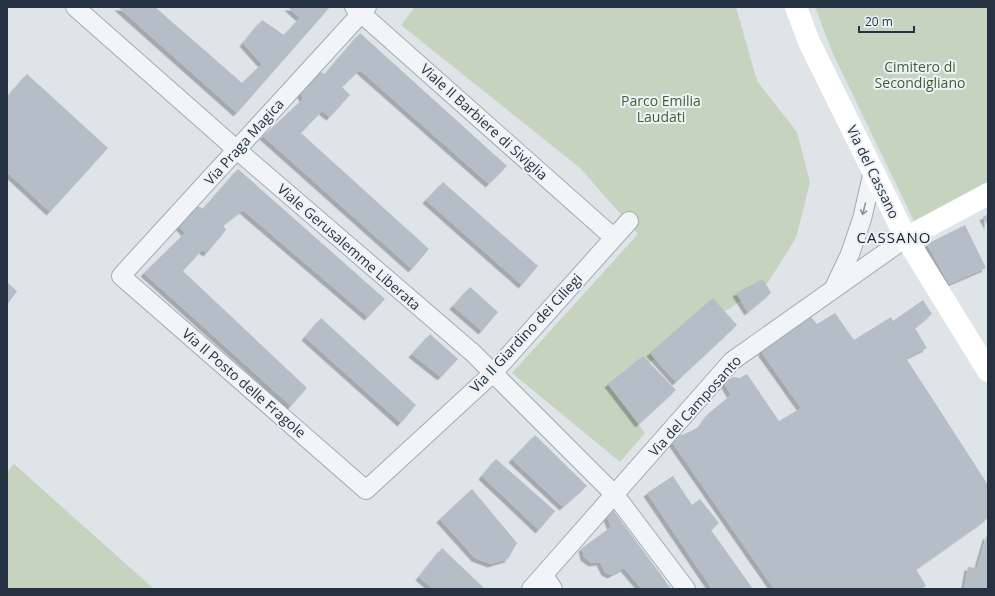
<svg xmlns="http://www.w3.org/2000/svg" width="995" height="596" font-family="'Open Sans',sans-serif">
  <defs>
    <filter id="shadow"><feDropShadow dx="-3.5" dy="3.5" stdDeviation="0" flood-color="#0004"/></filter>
  </defs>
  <rect width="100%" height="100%" fill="#dfe4e9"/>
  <!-- green -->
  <g fill="#c6d4bf">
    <polygon points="415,7 736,7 757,81 797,132 810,182 796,238 767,284 696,330 642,368 614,392 645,433 620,462 512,373 638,234 580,168 401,25"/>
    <polygon points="815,7 988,7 988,183 914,221 833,54"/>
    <polygon points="14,464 154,589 7,589 7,472"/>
  </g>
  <!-- building -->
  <g fill="#b5bdc7" filter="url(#shadow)">
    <polygon points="118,7 155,7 242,83 262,64 243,43 262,20 284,35 300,18 288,7 330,7 237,113"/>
    <polygon points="360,33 507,166 489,184 360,70 342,87 350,95 330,117 322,111 301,133 429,249 412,269 263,136 303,99 300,92 319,71 325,74"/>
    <polygon points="27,74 108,148 50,212 7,172 7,97"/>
    <polygon points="238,169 385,299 368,317 243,210 223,225 226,230 207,253 202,250 183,271 307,388 291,406 144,273 185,233 179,226 198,206 203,209"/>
    <polygon points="443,182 538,266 522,285 426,200"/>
    <polygon points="988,214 988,226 983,217"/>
    <polygon points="965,225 986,268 949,284 927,244"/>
    <polygon points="763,279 771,293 748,312 736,293"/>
    <polygon points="7,282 17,291 7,305"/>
    <polygon points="470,287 498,312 482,331 453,306"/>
    <polygon points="713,298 737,325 676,382 650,353"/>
    <polygon points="923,300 932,314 915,328 927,348 906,358 988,485 988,518 916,569 926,586 921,589 892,589 890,587 886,589 866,587 868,589 774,589 672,442 679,436 691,431 700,426 709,413 731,395 724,383 733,377 740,378 747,374 779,421 801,408 762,353 764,345 775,337 811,317 817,324 835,313 854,340 891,317 893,321"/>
    <polygon points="321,318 416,405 401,423 305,337"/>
    <polygon points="430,334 458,359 441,377 412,354"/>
    <polygon points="643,356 676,390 639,424 608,384"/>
    <polygon points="535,435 587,486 563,507 512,459"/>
    <polygon points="496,459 555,511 539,530 482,476"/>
    <polygon points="673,476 692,505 700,499 719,523 711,530 753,589 712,589 647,493"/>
    <polygon points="472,489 517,543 508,559 491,564 475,558 440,519"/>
    <polygon points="613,510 664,579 671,589 642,589 624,568 611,575 605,572 600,562 592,563 584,557 582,548 611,527 607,517"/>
    <polygon points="988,535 988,589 964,589 968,567 977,568 986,537"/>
    <polygon points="442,548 485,589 433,589 419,577"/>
  </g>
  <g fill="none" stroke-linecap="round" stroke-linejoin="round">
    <!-- street casing -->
    <g stroke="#a4abb4" stroke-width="20">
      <g id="street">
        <polyline points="75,7 237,150 473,353 615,495 686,589"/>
        <polyline points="354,7 613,237"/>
        <polyline points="367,7 121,276 366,490 493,373 629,221"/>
        <polyline points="834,288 850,254 862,219 873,171"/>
        <polyline points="544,575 553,589"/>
        <polyline points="531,589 732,361 906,238"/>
      </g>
    </g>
    <!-- street -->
    <use href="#street" stroke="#f2f4f7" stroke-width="18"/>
    <!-- secondary -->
    <g stroke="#fff" stroke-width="22">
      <polyline points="796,7 809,42 906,238 988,371"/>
      <polyline points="906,238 988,194"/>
    </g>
  </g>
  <!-- one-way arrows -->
  <defs><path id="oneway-shaft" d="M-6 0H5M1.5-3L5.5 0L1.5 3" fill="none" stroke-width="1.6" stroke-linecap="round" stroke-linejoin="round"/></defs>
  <use stroke="#8c939c" href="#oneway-shaft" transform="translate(864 209) rotate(104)"/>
  <g text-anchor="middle" stroke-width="4" stroke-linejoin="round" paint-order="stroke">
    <!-- park labels -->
    <g font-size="14" fill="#3e5f32" stroke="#eef2f7">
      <text x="920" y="72">Cimitero di<tspan x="920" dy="16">Secondigliano</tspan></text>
      <text x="661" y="106">Parco Emilia<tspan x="661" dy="16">Laudati</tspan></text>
    </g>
    <!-- street labels -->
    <g font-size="14" fill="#263242" stroke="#eef2f7">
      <text transform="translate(484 122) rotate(42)" y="5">Viale Il Barbiere di Siviglia</text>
      <text transform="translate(244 142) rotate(-48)" y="5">Via Praga Magica</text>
      <text transform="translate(873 172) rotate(64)" y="5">Via del Cassano</text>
      <text transform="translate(349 247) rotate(41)" y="5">Viale Gerusalemme Liberata</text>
      <text transform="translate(526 333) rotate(-47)" y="5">Via Il Giardino dei Ciliegi</text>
      <text transform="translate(244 383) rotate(41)" y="5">Via Il Posto delle Fragole</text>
      <text transform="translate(695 406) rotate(-48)" y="5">Via del Camposanto</text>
    </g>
    <!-- neighbourhood labels -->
    <g font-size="15" letter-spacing="1" fill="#182333" stroke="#eef2f7">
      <text x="894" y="243">CASSANO</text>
    </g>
  </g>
  <!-- border -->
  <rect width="995" height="596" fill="none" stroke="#263242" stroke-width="16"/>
  <!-- scale -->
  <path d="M859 26v6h55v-6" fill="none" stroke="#263242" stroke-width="2"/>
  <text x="865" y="26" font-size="12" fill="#263242" stroke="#eef2f7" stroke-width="3" paint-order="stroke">20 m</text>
</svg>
